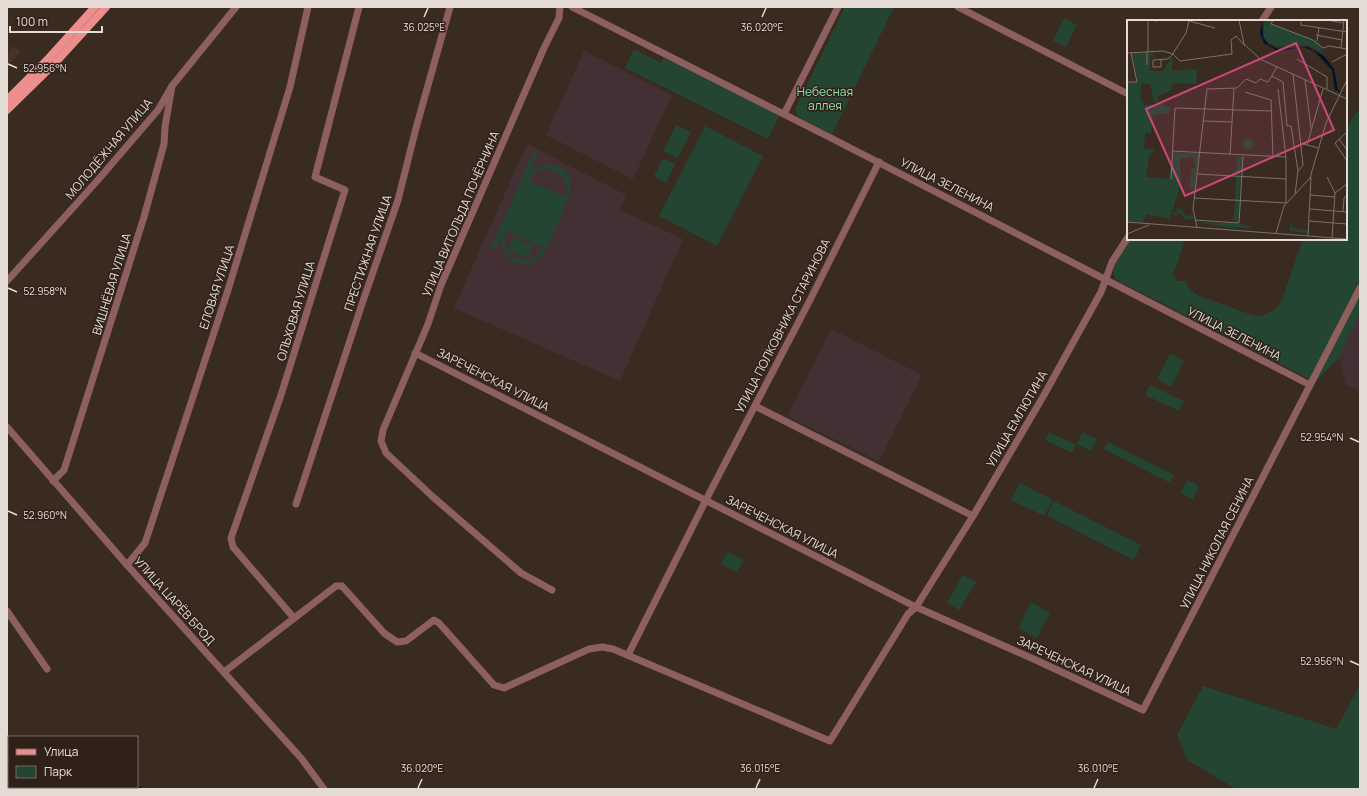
<svg xmlns="http://www.w3.org/2000/svg" width="1367" height="796" font-family="Manrope,sans-serif">
  <rect width="100%" height="100%" fill="#3a2b21"/>
  <!-- built -->
  <polygon fill="#483225" points="14,46 21,52 7,66 7,53"/>
  <!-- education -->
  <g fill="#433035">
    <polygon points="584,51 672,95 633,179 546,135"/>
    <polygon points="527,144 626,195 620,210 683,239 620,381 454,308"/>
    <polygon points="1360,313 1360,391 1346,385 1339,358"/>
    <polygon points="831,329 922,375 879,461 787,416"/>
  </g>
  <!-- green -->
  <g fill="#234531" fill-rule="evenodd">
    <polygon points="845,7 894,7 832,134 800,118 797,115 795,109"/>
    <polygon points="1064,18 1077,25 1066,47 1053,41"/>
    <polygon points="634,49 661,63 664,57 780,115 768,139 625,68"/>
    <path d="M1360 108V313L1339 358 1315 382 1115 279C1108 266 1124 250 1131 239H1184L1185 241 1173 275 1177 281H1185L1190 289 1197 295 1252 315 1262 316 1274 310 1281 302 1303 239H1346V129L1350 122Z"/>
    <polygon points="676,125 691,132 678,158 663,151"/>
    <polygon points="705,126 763,156 717,246 659,216"/>
    <path d="M533 153 537 155 529 173C550 155 578 169 569 196 563 210 549 249 540 257 533 265 520 266 512 260 503 254 501 246 501 236L495 250 491 248ZM542 169C559 167 571 181 565 197L529 181 534 173ZM507 231 542 247C532 273 495 257 507 231Z"/>
    <polygon points="663,158 675,164 666,183 654,176"/>
    <polygon points="514,237 533,246 528,258 508,250"/>
    <polygon points="1170,353 1184,361 1171,387 1157,379"/>
    <polygon points="1150,385 1184,401 1179,411 1145,395"/>
    <polygon points="1049,432 1076,445 1072,453 1045,440"/>
    <polygon points="1082,432 1097,439 1091,451 1077,444"/>
    <polygon points="1108,442 1174,475 1170,483 1104,449"/>
    <polygon points="1187,480 1199,486 1193,499 1180,493"/>
    <polygon points="1020,483 1053,500 1044,516 1011,500"/>
    <polygon points="1054,501 1141,545 1134,560 1047,516"/>
    <polygon points="728,552 744,560 737,572 721,564"/>
    <polygon points="963,575 976,582 959,610 947,603"/>
    <polygon points="1031,602 1050,613 1037,638 1018,628"/>
    <polygon points="1360,685 1360,789 1236,789 1187,760 1177,735 1203,686 1336,729"/>
    <polygon points="7,770 9,771 9,787 58,787 64,789 7,789"/>
  </g>
  <!-- water -->
  <polygon fill="#00122d" points="137,786 145,789 109,789 103,787 137,787"/>
  <g fill="none" stroke-linecap="round" stroke-linejoin="round">
    <!-- minor -->
    <g stroke="#8e5f5f" stroke-width="7">
      <polyline points="572,7 833,139 1310,385"/>
      <polyline points="958,7 1128,94"/>
      <polyline points="1262,21 1271,7"/>
      <polyline points="784,114 838,7"/>
      <polyline points="7,281 97,181 158,110 172,86 236,7"/>
      <polyline points="415,353 916,607 1038,661 1143,710 1360,288"/>
      <polyline points="755,406 973,516"/>
      <polyline points="7,427 127,565 301,758 324,789"/>
      <polyline points="53,481 64,470 144,217 164,144 165,127 172,86"/>
      <polyline points="296,504 363,301 398,200 416,128 450,7"/>
      <polyline points="127,565 145,543 228,290 290,87 308,7"/>
      <polyline points="552,590 521,573 433,497 386,453 381,441 383,430 428,324 441,285 544,48 559,18 560,7"/>
      <polyline points="7,611 47,669"/>
      <polyline points="294,618 233,547 231,538 281,395 345,190 315,177 359,7"/>
      <polyline points="628,655 710,492 810,300 879,162"/>
      <polyline points="224,672 336,586 342,586 384,633 397,642 406,641 434,620 439,623 494,685 504,688 589,649 602,647 613,649 830,741 908,614 916,607 973,516 1044,395 1101,292 1112,262 1128,237"/>
    </g>
    <!-- major -->
    <g stroke="#ed8e8e" stroke-width="8">
      <polyline points="7,100 49,58 95,7"/>
      <polyline points="7,110 54,64 106,7"/>
    </g>
  </g>
  <!-- ticks -->
  <path fill="none" stroke="#e5dbd5" stroke-width="1.5" d="M424 17 428 8M762 17 766 8M8 64 17 68M8 288 17 292M1350 438 1359 442M8 511 17 515M1350 661 1359 665M418 788 422 779M756 788 760 779M1094 788 1098 779"/>
  <g text-anchor="middle" stroke-width="3" stroke-linejoin="round" paint-order="stroke">
    <!-- park labels -->
    <g font-size="12" fill="#8ddfac" stroke="#2f2118">
      <text x="825" y="96">Небесная<tspan x="825" dy="14">аллея</tspan></text>
    </g>
    <!-- street labels -->
    <g font-size="12" fill="#e5dbd5" stroke="#2f2118">
      <text transform="translate(109 149) rotate(-50)" y="4">МОЛОДЁЖНАЯ УЛИЦА</text>
      <text transform="translate(947 185) rotate(27)" y="4">УЛИЦА ЗЕЛЕНИНА</text>
      <text transform="translate(461 214) rotate(-67)" y="4">УЛИЦА ВИТОЛЬДА ПОЧЁРНИНА</text>
      <text transform="translate(368 253) rotate(-71)" y="4">ПРЕСТИЖНАЯ УЛИЦА</text>
      <text transform="translate(112 284) rotate(-73)" y="4">ВИШНЁВАЯ УЛИЦА</text>
      <text transform="translate(217 287) rotate(-72)" y="4">ЕЛОВАЯ УЛИЦА</text>
      <text transform="translate(296 311) rotate(-73)" y="4">ОЛЬХОВАЯ УЛИЦА</text>
      <text transform="translate(783 326) rotate(-63)" y="4">УЛИЦА ПОЛКОВНИКА СТАРИНОВА</text>
      <text transform="translate(1234 334) rotate(27)" y="4">УЛИЦА ЗЕЛЕНИНА</text>
      <text transform="translate(493 380) rotate(27)" y="4">ЗАРЕЧЕНСКАЯ УЛИЦА</text>
      <text transform="translate(1017 419) rotate(-60)" y="4">УЛИЦА ЕМЛЮТИНА</text>
      <text transform="translate(782 527) rotate(27)" y="4">ЗАРЕЧЕНСКАЯ УЛИЦА</text>
      <text transform="translate(1217 543) rotate(-63)" y="4">УЛИЦА НИКОЛАЯ СЕНИНА</text>
      <text transform="translate(174 601) rotate(48)" y="4">УЛИЦА ЦАРЁВ БРОД</text>
      <text transform="translate(1074 666) rotate(25)" y="4">ЗАРЕЧЕНСКАЯ УЛИЦА</text>
    </g>
  </g>
  <!-- overview -->
  <g transform="translate(1127 20)">
    <rect width="220" height="220" fill="#3a2b21"/>
    <path d="M137 0H145L144 5 192 22 196 33 180 25 156 27 144 24 137 19ZM5 33H26V37H23V51H36L45 36V51L70 49 69 64 45 63 44 70 32 76 30 82H27L23 64 14 63V81L18 85 33 84 43 87 42 93 26 95 24 113H18L17 129 27 130V133H23L19 157 42 159 45 132 72 134 67 169 63 166 62 168 65 149 69 148 66 137 53 138 54 162 43 199 19 194V197H16L17 202 0 201V63L11 62ZM115.5 124a5.5 5.5 0 1 1 11 0a5.5 5.5 0 1 1-11 0ZM110 136 115 137 113 156H109ZM109 156 114 158 112 180H108ZM108 181H113L111 202 104 200 107 196ZM48 188 55 189 59 196 66 195 67 199 59 200 53 193 46 196V193L51 192ZM165 201 166 208 181 210V213L162 211ZM70 202 105 203 125 206 124 208 104 207 110 209Z" fill="#234531"/>
    <path d="M135 0 136 17 142 25 151 29 181 27 197 36 207 49 211 70 220 75 208 70 205 50 187 31 176 27 151 31 137 23 133 13Z" fill="#00122d"/>
    <path fill="none" stroke="#7e7169" stroke-width="1" d="M112 0 117 24 133 39 220 79M146 0 144 4 186 20 196 28 202 26 220 29M174 0V5L220 12M199 0 217 3M189 15 215 20M190 21 192 8M214 28 217 0M21 32V0L30 1M0 33 36 31 46 34M46 34 53 41 105 34 104 20 109 16 118 26M170 39 200 57V69M34 40V47H26V40L41 39 45 35 59 13 62 1 88 8M205 42 220 34M20 45V32M166 54 176 145 171 151 168 174M145 56 156 62 160 106H164L171 151M178 60 184 108M0 62H10L4 33M151 69 159 137M118 72 144 80 146 137M76 101 105 102M220 112 208 123 220 141M212 119 220 130M173 123 191 128M180 125 196 69M45 131 159 137M103 135 107 69M159 137V183M71 154 159 159M200 157 208 173M44 159 48 88 145 91M183 175 207 177M67 178 160 183M183 189 220 192M216 192 217 178 220 175M68 200 112 203 116 136M182 201 220 204M0 202 220 219M70 207 66 189 80 69 110 68 119 59 129 63 133 59 141 62 150 47M149 213 157 186 183 158 199 103 220 60M0 214 22 205M181 216 184 157M205 218 208 173 220 164"/>
    <path fill="#cb497a" fill-opacity="0.15" stroke="#cb497a" stroke-width="2" d="M169 23 207 110 58 176 19 89Z"/>
    <rect width="220" height="220" fill="none" stroke="#e5dbd5" stroke-width="2"/>
  </g>
  <g font-size="10" text-anchor="middle" fill="#e5dbd5" stroke="#2f2118" stroke-width="3" stroke-linejoin="round" paint-order="stroke">
    <text x="424" y="31">36.025°E</text>
    <text x="762" y="31">36.020°E</text>
    <text x="45" y="72">52.956°N</text>
    <text x="45" y="295">52.958°N</text>
    <text x="1322" y="441">52.954°N</text>
    <text x="45" y="519">52.960°N</text>
    <text x="1322" y="665">52.956°N</text>
    <text x="422" y="772">36.020°E</text>
    <text x="760" y="772">36.015°E</text>
    <text x="1098" y="772">36.010°E</text>
  </g>
  <!-- border -->
  <rect width="1367" height="796" fill="none" stroke="#e5dbd5" stroke-width="16"/>
  <!-- legend -->
  <rect x="8" y="736" width="130" height="52" fill="#2f2118" stroke="#786b64"/>
  <rect x="16" y="749" width="20" height="6" fill="#ed8e8e" stroke="#786b64"/>
  <text x="44" y="756" font-size="12" fill="#e5dbd5">Улица</text>
  <rect x="16" y="766" width="20" height="12" fill="#234531" stroke="#786b64"/>
  <text x="44" y="776" font-size="12" fill="#e5dbd5">Парк</text>
  <!-- scale -->
  <path d="M10 26v6h92v-6" fill="none" stroke="#e5dbd5" stroke-width="2"/>
  <text x="16" y="26" font-size="12" fill="#e5dbd5" stroke="#2f2118" stroke-width="3" paint-order="stroke">100 m</text>
</svg>
